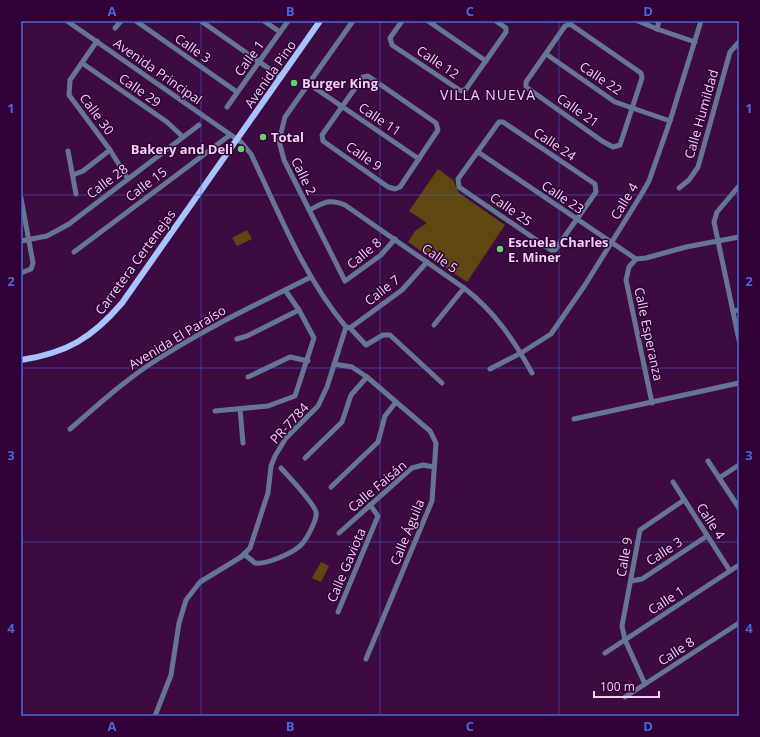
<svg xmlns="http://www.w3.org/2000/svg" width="760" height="737" font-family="'Open Sans',sans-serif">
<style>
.green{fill:#5f4711}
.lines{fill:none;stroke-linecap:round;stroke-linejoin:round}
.minor{stroke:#667591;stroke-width:5}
.major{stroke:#a7c4ff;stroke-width:6}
.grid{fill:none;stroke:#4768dd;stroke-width:1;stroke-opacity:0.55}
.poi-dot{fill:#65d467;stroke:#320137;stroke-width:1.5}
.labels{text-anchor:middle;stroke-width:3;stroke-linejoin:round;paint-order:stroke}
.street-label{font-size:13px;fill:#efd2f1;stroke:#320137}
.poi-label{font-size:13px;font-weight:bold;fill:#efd2f1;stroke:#320137;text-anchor:start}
.neighbourhood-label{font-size:14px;letter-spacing:1px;fill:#efd2f1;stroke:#320137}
.neatline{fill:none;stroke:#4768dd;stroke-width:1.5}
.grid-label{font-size:13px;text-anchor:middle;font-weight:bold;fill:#4768dd}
</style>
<rect width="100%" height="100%" fill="#3d0b42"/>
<g class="green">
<path d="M 438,169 L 453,180 L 459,193 L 505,225 L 467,282 L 408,242 L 415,231 L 427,223 L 409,211 Z"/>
<path d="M 247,230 L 252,239 L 237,246 L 232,238 Z"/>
<path d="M 321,562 L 329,566 L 321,582 L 312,578 Z"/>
</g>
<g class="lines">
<g class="minor">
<path d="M 67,21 L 241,142 L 251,154 C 279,213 304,277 346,327 L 327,387 L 318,406 L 286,438 L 275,456 L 271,466 L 268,493 L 250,548 L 241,557 L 200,582 L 186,600 L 179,623 L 171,675 L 155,716"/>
<path d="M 136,21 L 237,92"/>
<path d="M 201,21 L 281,77"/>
<path d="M 264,21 L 280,32"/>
<path d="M 353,21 L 285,117 L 279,141 L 284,160 L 345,281 L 381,255 L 395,239"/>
<path d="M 402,21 L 390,38 L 392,45 L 461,91 L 466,89 L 506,32 L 506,28 L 496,21"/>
<path d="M 428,21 L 486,61"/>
<path d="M 638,21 L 657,29 L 695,42"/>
<path d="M 570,24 L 641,73 L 642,78 L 620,145 L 613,147 L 602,141 L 526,87 L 526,82 L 565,26 Z"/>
<path d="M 115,28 L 121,21"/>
<path d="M 657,29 L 659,21"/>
<path d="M 97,41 L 70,80 L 69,95 L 110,150 L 128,179"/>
<path d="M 546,54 L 615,102 L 670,121"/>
<path d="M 82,63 L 167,122 L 183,137"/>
<path d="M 368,76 L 436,123 L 438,130 L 400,187 L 395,189 L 388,187 L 323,141 L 322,135 L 363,77 Z"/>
<path d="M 309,84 L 419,159"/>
<path d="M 227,107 L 288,21"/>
<path d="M 499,122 L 503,122 L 595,184 L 596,192 L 555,250 L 551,250 L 459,187 L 458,179 Z"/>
<path d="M 68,151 L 76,194"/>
<path d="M 478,152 L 636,259"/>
<path d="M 73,175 L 83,171 L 110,150"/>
<path d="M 739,186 L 717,212 L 714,222 L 739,340"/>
<path d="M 679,188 L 689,180 L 698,167 L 730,52 L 739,42"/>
<path d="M 21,198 L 33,263 L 31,269 L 21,273"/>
<path d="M 309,210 C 324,203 329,198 345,205 L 464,288 C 494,311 514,340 532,373"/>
<path d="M 21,241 L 47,236 L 69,224 L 199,125"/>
<path d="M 74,252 L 230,135"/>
<path d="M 733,311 L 739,310"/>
<path d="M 434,325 L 464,288"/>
<path d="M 347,327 L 350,328 L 402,290 L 427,262"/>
<path d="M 350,328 L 366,345 L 383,335 L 390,335 L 442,383"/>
<path d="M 237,339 L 247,336 L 299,310"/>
<path d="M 334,364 L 352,367 L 367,377 L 430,431 L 436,443 L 432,501 L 366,659"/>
<path d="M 490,369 L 521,353 L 551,334 L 585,285 L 641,195 L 649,181 L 670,121 L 701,21"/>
<path d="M 248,377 L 290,357 L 308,361"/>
<path d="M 652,403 L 626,280 L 629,267 L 636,259 L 646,258 L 686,247 L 739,237"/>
<path d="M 240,409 L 243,443"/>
<path d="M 215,411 L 268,406 L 295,396 L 314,338 L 299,310 L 285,290"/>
<path d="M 574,419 L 739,383"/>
<path d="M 70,429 C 98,405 126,379 158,359 C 206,328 259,303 311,277"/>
<path d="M 305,458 L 342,422 L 351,395 L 367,377"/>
<path d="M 708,461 L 739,508"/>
<path d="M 719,478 L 739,465"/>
<path d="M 673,482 L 730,571"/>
<path d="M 331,487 L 378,442 L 385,416 L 396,402"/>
<path d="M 339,533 L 412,468 L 423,465 L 434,467"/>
<path d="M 244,554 L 255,563 C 266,565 293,553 301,545 C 306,540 318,519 316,512 C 314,503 289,477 281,468"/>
<path d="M 631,581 L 642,579 L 707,536"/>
<path d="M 338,612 L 378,516 L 370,505"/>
<path d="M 605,653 L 739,565"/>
<path d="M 645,684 L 625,640 L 622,626 L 640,530 L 684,500"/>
<path d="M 625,697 L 739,623"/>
</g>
<path class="major" d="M 21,360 C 67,353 92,338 122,303 L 320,21"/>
</g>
<path class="grid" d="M 201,21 L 201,716M 380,21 L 380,716M 559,21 L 559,716M 21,195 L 739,195M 21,368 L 739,368M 21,542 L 739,542"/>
<g class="poi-dot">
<circle cx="294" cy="83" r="4"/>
<circle cx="263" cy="137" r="4"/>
<circle cx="241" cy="149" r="4"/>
<circle cx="500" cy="249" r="4"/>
</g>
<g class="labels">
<g class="street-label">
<text transform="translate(193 48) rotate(35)" y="5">Calle 3</text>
<text transform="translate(249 58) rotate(-54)" y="5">Calle 1</text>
<text transform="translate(438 62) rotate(34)" y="5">Calle 12</text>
<text transform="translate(158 71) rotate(35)" y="5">Avenida Principal</text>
<text transform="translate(270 74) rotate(-55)" y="5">Avenida Pino</text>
<text transform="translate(601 78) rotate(34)" y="5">Calle 22</text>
<text transform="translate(140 90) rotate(35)" y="5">Calle 29</text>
<text transform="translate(578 110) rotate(35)" y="5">Calle 21</text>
<text transform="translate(97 114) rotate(53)" y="5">Calle 30</text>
<text transform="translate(701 114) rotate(-74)" y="5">Calle Humildad</text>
<text transform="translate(380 119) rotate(34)" y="5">Calle 11</text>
<text transform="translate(555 144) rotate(34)" y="5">Calle 24</text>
<text transform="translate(364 156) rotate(35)" y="5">Calle 9</text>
<text transform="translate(304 176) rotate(64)" y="5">Calle 2</text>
<text transform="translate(107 181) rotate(-37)" y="5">Calle 28</text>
<text transform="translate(146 184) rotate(-37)" y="5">Calle 15</text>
<text transform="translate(563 197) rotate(34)" y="5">Calle 23</text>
<text transform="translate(624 201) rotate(-59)" y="5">Calle 4</text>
<text transform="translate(511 209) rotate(35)" y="5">Calle 25</text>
<text transform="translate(364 253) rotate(-40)" y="5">Calle 8</text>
<text transform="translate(440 258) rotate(35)" y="5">Calle 5</text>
<text transform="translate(135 262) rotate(-54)" y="5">Carretera Certenejas</text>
<text transform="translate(382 290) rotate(-38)" y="5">Calle 7</text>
<text transform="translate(649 334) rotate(78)" y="5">Calle Esperanza</text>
<text transform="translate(177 337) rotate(-31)" y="5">Avenida El Paraíso</text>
<text transform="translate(289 423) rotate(-48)" y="5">PR-7784</text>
<text transform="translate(377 486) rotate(-40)" y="5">Calle Faisán</text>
<text transform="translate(711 521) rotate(57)" y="5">Calle 4</text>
<text transform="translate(407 532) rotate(-68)" y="5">Calle Águila</text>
<text transform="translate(664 551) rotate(-33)" y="5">Calle 3</text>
<text transform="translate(624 557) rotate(-80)" y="5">Calle 9</text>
<text transform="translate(346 565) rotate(-67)" y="5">Calle Gaviota</text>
<text transform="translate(666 600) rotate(-33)" y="5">Calle 1</text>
<text transform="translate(676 651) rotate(-33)" y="5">Calle 8</text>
</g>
<g class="poi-label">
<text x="302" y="88">Burger King</text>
<text x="271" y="142">Total</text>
<text x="233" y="154" text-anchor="end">Bakery and Deli</text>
<text x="508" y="247">Escuela Charles<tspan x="508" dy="15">E. Miner</tspan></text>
</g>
<g class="neighbourhood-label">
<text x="488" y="100">VILLA NUEVA</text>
</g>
</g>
<rect width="760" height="737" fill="none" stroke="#320137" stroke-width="44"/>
<path d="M594 691v6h65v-6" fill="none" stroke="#efd2f1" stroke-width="2"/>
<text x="600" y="691" font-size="12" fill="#efd2f1" stroke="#320137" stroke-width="3" paint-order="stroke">100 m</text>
<rect x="22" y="22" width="716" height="693" class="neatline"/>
<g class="grid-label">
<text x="112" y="16">A</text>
<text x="290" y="16">B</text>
<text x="470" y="16">C</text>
<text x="648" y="16">D</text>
<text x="11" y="113">1</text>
<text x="749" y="113">1</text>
<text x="11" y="286">2</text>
<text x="749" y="286">2</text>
<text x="11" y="460">3</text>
<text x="749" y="460">3</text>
<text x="11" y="633">4</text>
<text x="749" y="633">4</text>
<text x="112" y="731">A</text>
<text x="290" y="731">B</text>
<text x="470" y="731">C</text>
<text x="648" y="731">D</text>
</g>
</svg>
